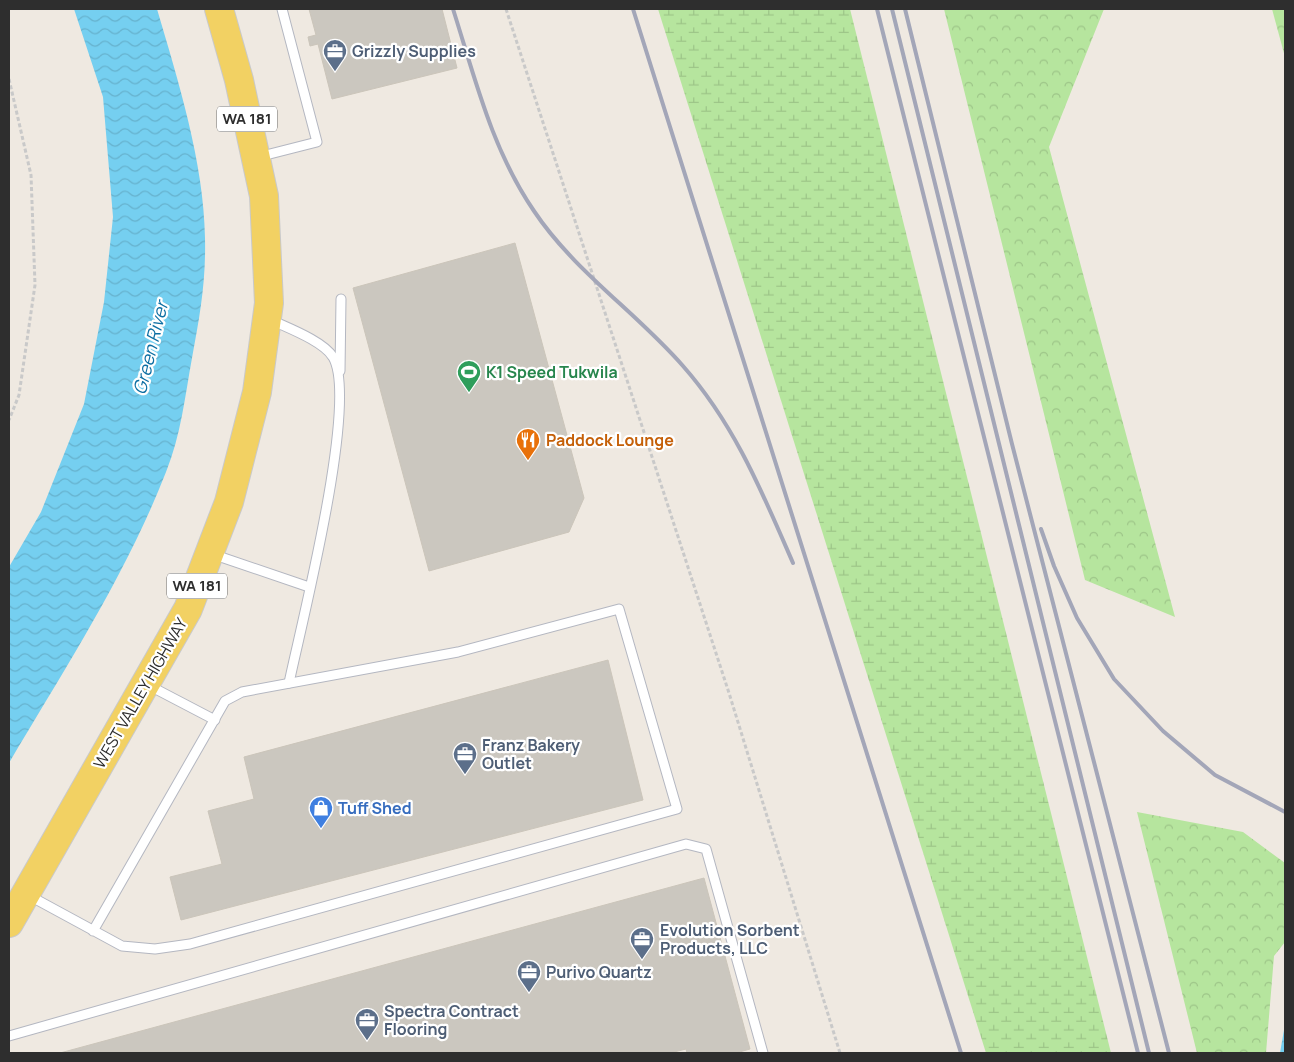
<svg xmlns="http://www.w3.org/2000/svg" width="1294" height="1062" font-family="Manrope,sans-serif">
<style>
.forest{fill:url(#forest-crowns)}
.wetland{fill:url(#wetland-marsh)}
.water{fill:url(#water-waves)}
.building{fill:#cbc7bf;stroke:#cbc5ba}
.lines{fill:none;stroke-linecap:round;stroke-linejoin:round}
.lane-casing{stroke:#b4b7c1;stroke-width:11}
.primary-casing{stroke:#c9c9c9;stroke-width:30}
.path{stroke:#c9c9c9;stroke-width:3;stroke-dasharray:4 2.5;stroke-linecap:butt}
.lane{stroke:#fff;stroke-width:9}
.primary{stroke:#f2d163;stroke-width:28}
.rail{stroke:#a3a6b8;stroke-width:4}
.labels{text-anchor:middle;stroke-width:4.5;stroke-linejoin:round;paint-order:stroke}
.shield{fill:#fff;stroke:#6d6d6d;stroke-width:1}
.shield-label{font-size:15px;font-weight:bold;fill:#2e2e2e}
.service-label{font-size:16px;font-weight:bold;fill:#4e5e75;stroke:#fff;text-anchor:start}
.leisure-label{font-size:16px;font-weight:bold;fill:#27864d;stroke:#fff;text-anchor:start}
.food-label{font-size:16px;font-weight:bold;fill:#c56008;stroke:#fff;text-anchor:start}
.street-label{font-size:16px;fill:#2e2e2e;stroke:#fff}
.shop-label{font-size:16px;font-weight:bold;fill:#366cbe;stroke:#fff;text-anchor:start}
.water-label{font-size:18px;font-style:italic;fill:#0d6fa3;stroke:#fff}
</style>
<defs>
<pattern id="forest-crowns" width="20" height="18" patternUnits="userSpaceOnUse" patternTransform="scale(1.25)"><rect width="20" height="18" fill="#b6e59e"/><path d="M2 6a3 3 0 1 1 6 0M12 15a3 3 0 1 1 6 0" fill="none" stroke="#9dc588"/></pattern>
<pattern id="wetland-marsh" width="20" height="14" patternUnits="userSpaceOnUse" patternTransform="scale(1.25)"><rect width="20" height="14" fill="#b6e59e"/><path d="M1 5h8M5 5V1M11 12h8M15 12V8" fill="none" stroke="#9dc588"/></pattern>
<pattern id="water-waves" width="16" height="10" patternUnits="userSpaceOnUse" patternTransform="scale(1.25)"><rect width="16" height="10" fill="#75cff0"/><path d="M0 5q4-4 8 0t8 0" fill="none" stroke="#66b2ce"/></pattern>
</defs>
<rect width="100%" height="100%" fill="#efe9e1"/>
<g class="forest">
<path d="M 944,9 L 1104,9 L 1049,147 L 1175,617 L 1085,580 Z"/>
<path d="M 1272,9 L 1285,9 L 1285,57 Z"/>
<path d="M 1137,812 L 1243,832 L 1285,863 L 1285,942 L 1274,956 L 1266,1053 L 1197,1053 Z"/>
</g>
<path class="wetland" d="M 658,9 L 850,9 L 1111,1053 L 986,1053 Z"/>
<g class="water">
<path d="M 74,9 L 157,9 C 178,80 204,163 205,238 C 206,282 200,315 192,358 C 185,396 181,435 166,472 C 126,575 65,668 9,763 L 9,567 L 41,512 L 84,404 L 104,302 L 113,217 L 103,97 Z"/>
<path d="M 1285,1024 L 1285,1053 L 1280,1053 Z"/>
</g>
<g class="building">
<path d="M 309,9 L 442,9 L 457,68 L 332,99 L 318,44 L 310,46 L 308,37 L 316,35 Z"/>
<path d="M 515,243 L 584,498 L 569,532 L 429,571 L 353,288 Z"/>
<path d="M 608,660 L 643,800 L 181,920 L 170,877 L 222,864 L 208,811 L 254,799 L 244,757 Z"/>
<path d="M 704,878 L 750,1049 L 736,1053 L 687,1053 L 686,1049 L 670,1053 L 60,1053 Z"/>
</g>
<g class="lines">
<g class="lane-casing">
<g id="lane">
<path d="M 258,157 L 317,142 L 282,9"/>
<path d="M 271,320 C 288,328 323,341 333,357 C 359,401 301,625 289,683"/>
<path d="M 340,371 L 341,299"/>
<path d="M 212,554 L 309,587"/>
<path d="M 148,685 L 215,720"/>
<path d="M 28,895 L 122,946 L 155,949 L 190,944 L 677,809 L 619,609 L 458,652 L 242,692 L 225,701 L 93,931"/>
<path d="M 9,1036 L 686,844 L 706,849 L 763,1053"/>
</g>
</g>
<g class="primary-casing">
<path id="primary" d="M 9,923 L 188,609 L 229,502 L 257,392 L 269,303 L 264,196 L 239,80 L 219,9"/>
</g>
<g class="path">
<path d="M 506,9 L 729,693 L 840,1053"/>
<path d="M 9,79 L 31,175 L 35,285 L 19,395 L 9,420"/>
</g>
<use href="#lane" class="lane"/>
<use href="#primary" class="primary"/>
<g class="rail">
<path d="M 453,9 C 475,78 492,150 534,211 C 574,271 636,312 683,366 C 735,425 762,492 793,563"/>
<path d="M 633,9 L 961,1053"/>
<path d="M 877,9 L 1138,1053"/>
<path d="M 892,9 L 1149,1053"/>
<path d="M 905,9 L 1012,444 L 1169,1053"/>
<path d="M 1041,529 L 1054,566 L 1077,618 L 1114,679 L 1163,731 L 1215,775 L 1285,812"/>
</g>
</g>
<defs>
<g id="office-pin" transform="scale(1.25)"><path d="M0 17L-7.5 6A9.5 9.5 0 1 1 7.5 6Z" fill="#5c6f8a" stroke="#fff"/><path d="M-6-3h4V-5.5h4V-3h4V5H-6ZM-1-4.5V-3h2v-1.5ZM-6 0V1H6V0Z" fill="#fff"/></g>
<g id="stadium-pin" transform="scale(1.25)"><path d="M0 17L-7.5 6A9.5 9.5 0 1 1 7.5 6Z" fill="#2e9e5b" stroke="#fff"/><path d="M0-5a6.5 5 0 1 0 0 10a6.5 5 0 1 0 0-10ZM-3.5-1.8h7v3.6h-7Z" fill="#fff"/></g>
<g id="restaurant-pin" transform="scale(1.25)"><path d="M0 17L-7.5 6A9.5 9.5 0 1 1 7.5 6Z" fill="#e8710a" stroke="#fff"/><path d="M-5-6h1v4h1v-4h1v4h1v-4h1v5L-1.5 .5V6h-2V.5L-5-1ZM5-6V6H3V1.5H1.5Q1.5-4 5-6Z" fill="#fff"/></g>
<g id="shop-pin" transform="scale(1.25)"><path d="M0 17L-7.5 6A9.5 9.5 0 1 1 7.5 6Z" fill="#3f7fe0" stroke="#fff"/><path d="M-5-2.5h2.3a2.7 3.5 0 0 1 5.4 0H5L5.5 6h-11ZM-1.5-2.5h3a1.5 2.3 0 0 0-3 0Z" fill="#fff"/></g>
</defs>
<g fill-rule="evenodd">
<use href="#office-pin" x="335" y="51"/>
<use href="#stadium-pin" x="469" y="372"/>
<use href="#restaurant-pin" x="528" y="440"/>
<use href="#office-pin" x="465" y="754"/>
<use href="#shop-pin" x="321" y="808"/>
<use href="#office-pin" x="642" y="939"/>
<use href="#office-pin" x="529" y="972"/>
<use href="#office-pin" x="367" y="1020"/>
</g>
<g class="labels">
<g class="shield">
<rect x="217" y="106.5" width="60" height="25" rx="4"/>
<rect x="167" y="573.5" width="60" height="25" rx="4"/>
</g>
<g class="shield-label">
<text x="247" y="124">WA 181</text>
<text x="197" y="591">WA 181</text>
</g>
<g class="service-label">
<text x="352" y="57">Grizzly Supplies</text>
<text x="482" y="751">Franz Bakery<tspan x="482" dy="18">Outlet</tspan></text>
<text x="660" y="936">Evolution Sorbent<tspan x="660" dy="18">Products, LLC</tspan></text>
<text x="546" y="978">Purivo Quartz</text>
<text x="384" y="1017">Spectra Contract<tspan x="384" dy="18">Flooring</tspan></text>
</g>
<g class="leisure-label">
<text x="486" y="378">K1 Speed Tukwila</text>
</g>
<g class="food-label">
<text x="546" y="446">Paddock Lounge</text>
</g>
<g class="street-label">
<text transform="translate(140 693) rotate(-60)" y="6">WEST VALLEY HIGHWAY</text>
</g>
<g class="shop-label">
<text x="338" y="814">Tuff Shed</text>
</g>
<g class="water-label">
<text transform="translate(151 348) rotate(-76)" y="6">Green River</text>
</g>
</g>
<rect width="1294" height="1062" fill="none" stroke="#2e2e2e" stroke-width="20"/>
</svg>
